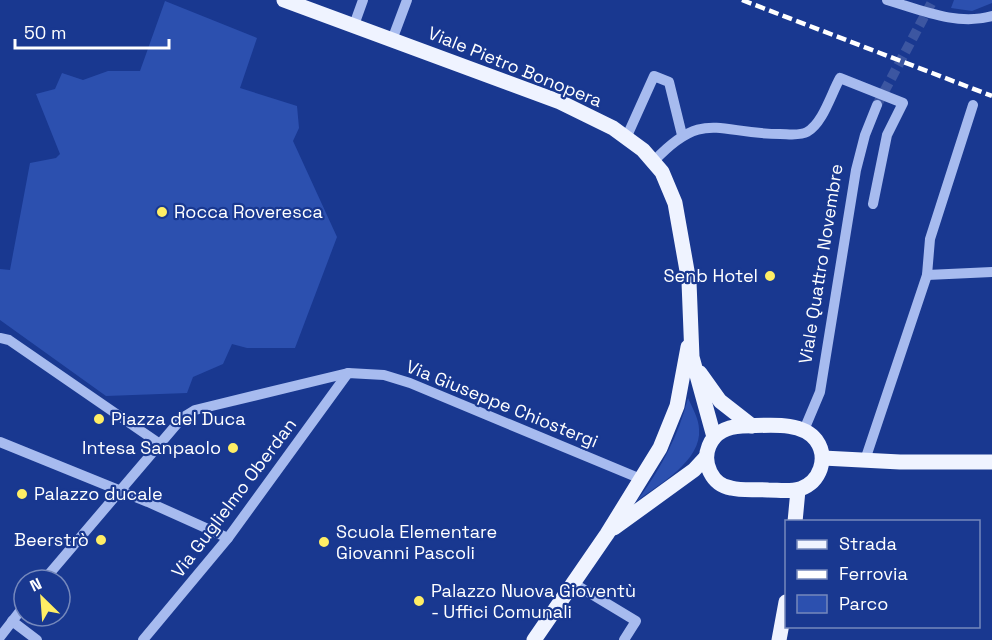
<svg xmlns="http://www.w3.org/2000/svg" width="992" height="640" font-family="'Space Grotesk',sans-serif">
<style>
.green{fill:#2c50af}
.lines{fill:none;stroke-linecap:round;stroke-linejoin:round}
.minor-tunnel{stroke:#3c56a1;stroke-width:10;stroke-dasharray:10 5;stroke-linecap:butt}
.minor{stroke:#a7bbef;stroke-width:10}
.major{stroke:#eff3ff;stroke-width:15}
.rail{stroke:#fff;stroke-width:4.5;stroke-dasharray:10 4.5;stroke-linecap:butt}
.poi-dot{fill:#ffee65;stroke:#193890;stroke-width:2}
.labels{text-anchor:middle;stroke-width:4.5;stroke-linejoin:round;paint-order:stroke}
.street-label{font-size:18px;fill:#fff;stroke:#193890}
.poi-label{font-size:18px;fill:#fff;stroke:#193890;text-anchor:start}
</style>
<rect width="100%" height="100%" fill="#193890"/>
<g class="green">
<path d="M 954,0 L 992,0 L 992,3 L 972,11 L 951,8 Z"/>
<path d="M 165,1 L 257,38 L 240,88 L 297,106 L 299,128 L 293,141 L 337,237 L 295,348 L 247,348 L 232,344 L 223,364 L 193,377 L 187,393 L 106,396 L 0,320 L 0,269 L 10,270 L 30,163 L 56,158 L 60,154 L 36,94 L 55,89 L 62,73 L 83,80 L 108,71 L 140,71 Z"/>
<path d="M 688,398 C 692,407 699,419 699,429 C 702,461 659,484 637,501 C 661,468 678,437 688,398 Z"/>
</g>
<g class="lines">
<path class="minor-tunnel" d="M 877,105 L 933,0"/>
<g class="minor">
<path d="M 887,0 C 921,10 957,26 992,16"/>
<path d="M 354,25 L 363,0"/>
<path d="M 392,40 L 407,0"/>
<path d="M 627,136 L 654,76 L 669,82 L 682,135"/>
<path d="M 654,161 C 704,108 718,134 780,134 C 788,134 800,136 807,132 C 823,123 831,94 840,78 L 903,103 L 887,135 L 873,204"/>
<path d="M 927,275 L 992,272"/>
<path d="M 0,338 L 9,340 L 160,444"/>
<path d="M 804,430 L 820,392 L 856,170 L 865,135 L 877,105"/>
<path d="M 0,442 L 148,502 L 228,538"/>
<path d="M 865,460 L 927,275 L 930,239 L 973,105"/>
<path d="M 44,580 L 182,418 L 195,410 L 348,373 L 384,375 L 410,383 L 641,479"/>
<path d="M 573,583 L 636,621 L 624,640"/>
<path d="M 12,621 L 37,640"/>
<path d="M 0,637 L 24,606"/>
<path d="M 143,640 L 228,538 L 348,373"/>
</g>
<g class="major">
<path d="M 284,0 L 560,102 L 613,128 L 643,150 L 662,172 L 675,203 L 689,282 L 692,357 L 714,437"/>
<path d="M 700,373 L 720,401 L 752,426"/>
<path d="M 742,426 C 765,426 801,420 816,440 C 829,458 820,482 800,489 C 790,492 778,490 768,490 C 756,489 743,491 731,488 C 712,485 702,463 709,446 C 715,431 728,427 742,426 Z"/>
<path d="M 823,458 L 900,462 L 992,462"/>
<path d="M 795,522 L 798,490"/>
<path d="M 614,528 L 694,470 L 706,457"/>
<path d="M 534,640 L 607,534 L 660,448 L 677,406 L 688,347"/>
<path d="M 779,640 L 786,602"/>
</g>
<path class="rail" d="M 742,0 L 992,96"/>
</g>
<g class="poi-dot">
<circle cx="162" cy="212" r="6"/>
<circle cx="770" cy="276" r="6"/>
<circle cx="99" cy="419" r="6"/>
<circle cx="233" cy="448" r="6"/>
<circle cx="22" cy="494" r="6"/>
<circle cx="101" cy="540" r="6"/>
<circle cx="324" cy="542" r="6"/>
<circle cx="419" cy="601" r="6"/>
</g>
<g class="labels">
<g class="street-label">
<text transform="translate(515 67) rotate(22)" y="6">Viale Pietro Bonopera</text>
<text transform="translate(821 264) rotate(-81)" y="6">Viale Quattro Novembre</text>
<text transform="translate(502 404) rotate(22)" y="6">Via Giuseppe Chiostergi</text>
<text transform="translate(234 498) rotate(-53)" y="6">Via Guglielmo Oberdan</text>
</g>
<g class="poi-label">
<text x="174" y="218">Rocca Roveresca</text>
<text x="758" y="282" text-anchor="end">Senb Hotel</text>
<text x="111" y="425">Piazza del Duca</text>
<text x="221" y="454" text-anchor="end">Intesa Sanpaolo</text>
<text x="34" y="500">Palazzo ducale</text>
<text x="336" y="538">Scuola Elementare<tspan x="336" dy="21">Giovanni Pascoli</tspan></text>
<text x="89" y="546" text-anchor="end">Beerstrò</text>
<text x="431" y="597">Palazzo Nuova Gioventù<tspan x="431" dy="21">- Uffici Comunali</tspan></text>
</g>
</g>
<rect x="785" y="520" width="195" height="108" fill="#193890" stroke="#7588bc" stroke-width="1.5"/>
<rect x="797" y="540" width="30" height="9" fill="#eff3ff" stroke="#7588bc" stroke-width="1.5"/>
<text x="839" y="550" font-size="18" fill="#ffffff">Strada</text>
<rect x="797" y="570" width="30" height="9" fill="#ffffff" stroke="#7588bc" stroke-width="1.5"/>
<text x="839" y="580" font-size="18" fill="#ffffff">Ferrovia</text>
<rect x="797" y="595" width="30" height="18" fill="#2c50af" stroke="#7588bc" stroke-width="1.5"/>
<text x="839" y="610" font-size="18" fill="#ffffff">Parco</text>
<g transform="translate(42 598) rotate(335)"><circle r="28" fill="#193890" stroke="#7588bc" stroke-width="1.5"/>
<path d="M0-4.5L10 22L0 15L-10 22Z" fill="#ffee65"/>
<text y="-9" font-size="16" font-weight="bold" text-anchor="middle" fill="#ffffff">N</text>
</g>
<path d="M15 39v9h154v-9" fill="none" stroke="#ffffff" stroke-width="3"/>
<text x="24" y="39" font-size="18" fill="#ffffff" stroke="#193890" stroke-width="4.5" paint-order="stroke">50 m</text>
</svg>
